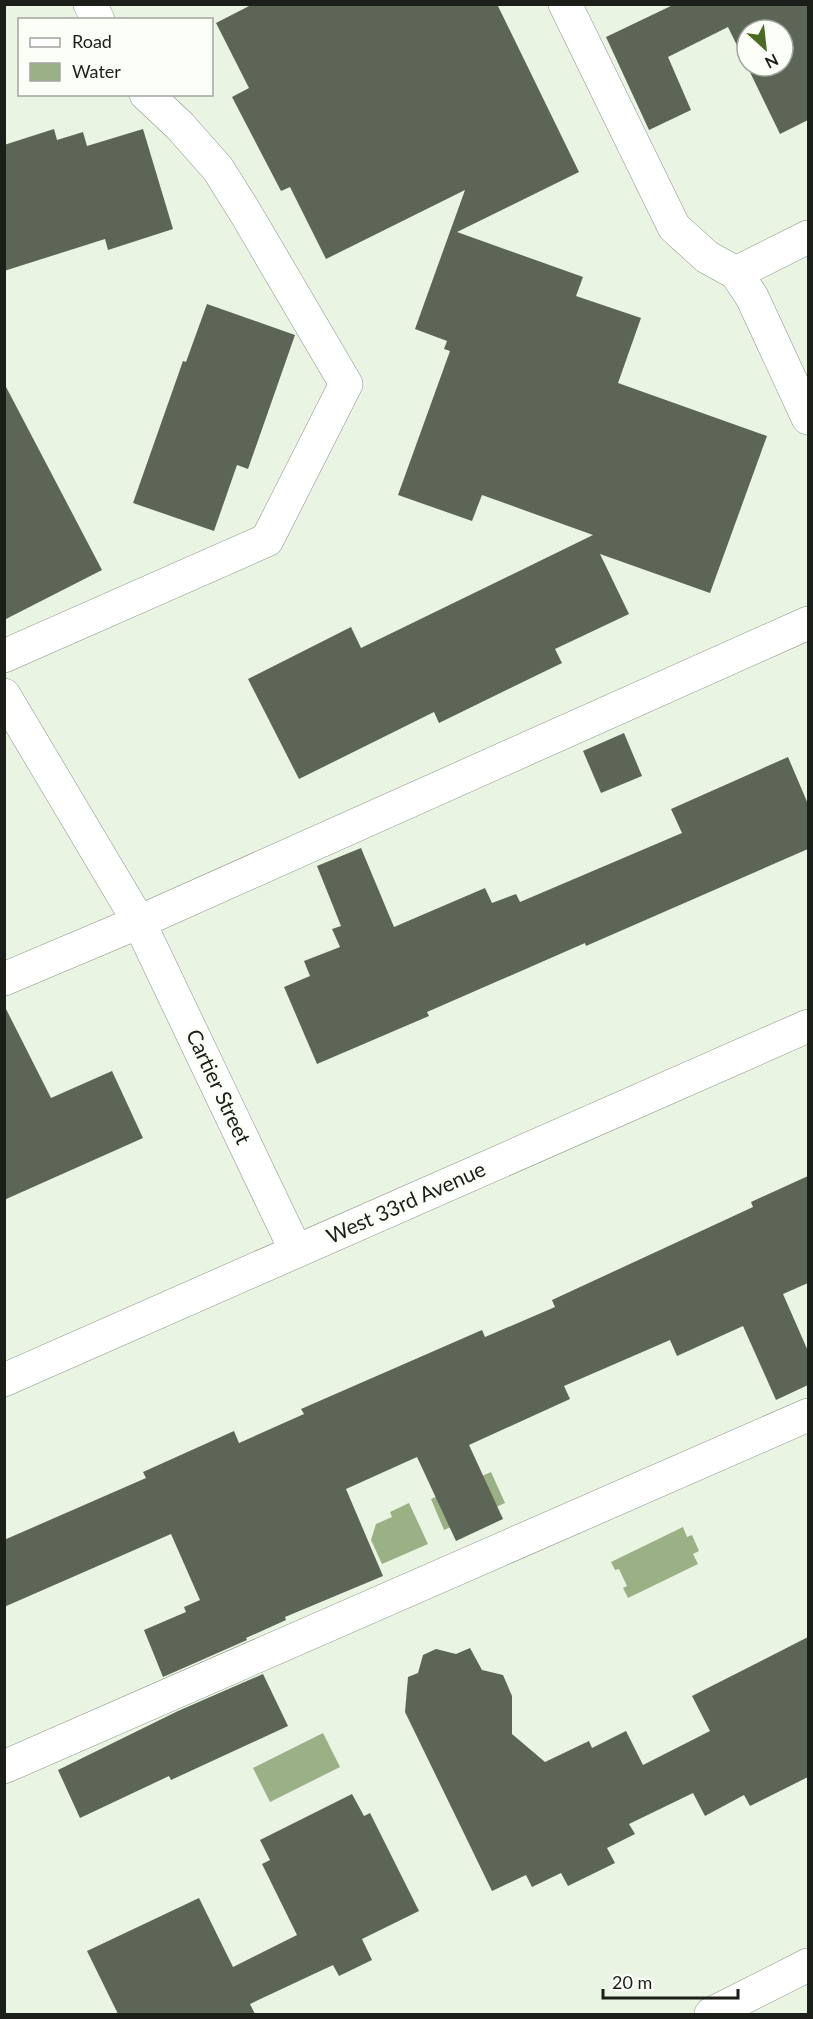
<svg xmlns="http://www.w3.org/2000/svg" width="813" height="2019" font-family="Lato,sans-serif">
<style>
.water{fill:#9ab085}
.building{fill:#5d6556;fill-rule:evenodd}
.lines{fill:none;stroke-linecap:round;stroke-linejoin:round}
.minor-casing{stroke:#8a9383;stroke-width:34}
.minor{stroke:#fff;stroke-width:33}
.labels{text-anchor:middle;stroke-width:6;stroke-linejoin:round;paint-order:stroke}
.street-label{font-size:21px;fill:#1c1f19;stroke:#fbfff8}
</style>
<rect width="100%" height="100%" fill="#eaf4e2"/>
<g class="water">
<path d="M 491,1472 L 505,1503 L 444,1530 L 431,1499 Z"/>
<path d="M 409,1503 L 428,1544 L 382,1564 L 371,1540 L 376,1524 L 392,1517 L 390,1512 Z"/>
<path d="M 683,1527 L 687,1537 L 692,1535 L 699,1551 L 693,1554 L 698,1564 L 628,1598 L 623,1588 L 627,1586 L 619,1569 L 615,1570 L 611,1562 Z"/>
<path d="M 323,1733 L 340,1767 L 270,1802 L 253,1768 Z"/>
</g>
<g class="building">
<path d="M 253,4 L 497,4 L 579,172 L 457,232 L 583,277 L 576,296 L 641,318 L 618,383 L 767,436 L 710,593 L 600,554 L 629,614 L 555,649 L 562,663 L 439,723 L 434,712 L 299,779 L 248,679 L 351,627 L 361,648 L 593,535 L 482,495 L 472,521 L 398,495 L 450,351 L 444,349 L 447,341 L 415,329 L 465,190 L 326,259 L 290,187 L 281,191 L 232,97 L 249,88 L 216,23 Z"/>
<path d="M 675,4 L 808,4 L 808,120 L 780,134 L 728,27 L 668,57 L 691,110 L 649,130 L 606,37 ZM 747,30 L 783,30 L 783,66 L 747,66 Z"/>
<path d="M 54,129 L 57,140 L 83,132 L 87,146 L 143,129 L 173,229 L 108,250 L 105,239 L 4,271 L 4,145 Z"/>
<path d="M 207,304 L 295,335 L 248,469 L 237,465 L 214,531 L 133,503 L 183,361 L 186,362 Z"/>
<path d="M 4,383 L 102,570 L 4,620 Z"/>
<path d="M 624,733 L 642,776 L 601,793 L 583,751 Z"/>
<path d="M 788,757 L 808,804 L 808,849 L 586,946 L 585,943 L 427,1012 L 429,1016 L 317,1064 L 284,987 L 310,976 L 304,961 L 340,947 L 332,929 L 341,926 L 317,866 L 361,848 L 394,927 L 485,888 L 492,903 L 516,894 L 520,902 L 682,833 L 671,809 Z"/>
<path d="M 4,1005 L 51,1098 L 112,1071 L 143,1138 L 4,1200 Z"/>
<path d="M 808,1176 L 808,1283 L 783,1294 L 808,1351 L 808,1385 L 776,1400 L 743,1326 L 677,1356 L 670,1340 L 564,1386 L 570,1399 L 469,1445 L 503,1519 L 456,1541 L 417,1457 L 346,1489 L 383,1576 L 285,1617 L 286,1620 L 246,1638 L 247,1640 L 163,1677 L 144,1630 L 186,1612 L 184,1607 L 200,1600 L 171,1534 L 4,1607 L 4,1540 L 146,1478 L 143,1472 L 234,1431 L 239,1443 L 304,1414 L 301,1409 L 482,1330 L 485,1337 L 555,1307 L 552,1300 L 753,1207 L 751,1202 Z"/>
<path d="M 808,1637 L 808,1777 L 750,1806 L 744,1795 L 705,1816 L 693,1793 L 629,1824 L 635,1834 L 607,1848 L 615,1863 L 568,1886 L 561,1873 L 532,1887 L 526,1875 L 492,1891 L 405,1712 L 408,1677 L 418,1673 L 423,1655 L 436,1649 L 456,1654 L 470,1648 L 482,1670 L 503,1675 L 512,1696 L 512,1734 L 545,1762 L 589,1741 L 592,1748 L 626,1731 L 643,1765 L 710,1731 L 692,1696 Z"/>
<path d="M 263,1674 L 288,1726 L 171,1780 L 169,1776 L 80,1818 L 58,1770 L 178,1711 Z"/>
<path d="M 352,1794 L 364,1816 L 370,1813 L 419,1911 L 362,1939 L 372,1960 L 339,1976 L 333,1965 L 250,2004 L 255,2014 L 118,2014 L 87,1951 L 199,1898 L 233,1967 L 297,1935 L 262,1864 L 270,1860 L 260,1840 Z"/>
</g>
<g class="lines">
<g class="minor-casing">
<g id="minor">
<path d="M 90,4 L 98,20"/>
<path d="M 565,4 L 674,227 L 707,257 L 736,273 L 752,297 L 808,418"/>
<path d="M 736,273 L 808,237"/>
<path d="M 4,656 L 267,540 L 346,384 L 245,212 L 218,169 L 180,126 L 146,94"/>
<path d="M 4,695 L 139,922 L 296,1251"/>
<path d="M 4,979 L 139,922 L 808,623"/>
<path d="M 4,1380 L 808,1026"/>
<path d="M 4,1767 L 808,1415"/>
<path d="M 711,2014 L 808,1965"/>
</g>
</g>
<use href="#minor" class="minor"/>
</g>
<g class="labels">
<g class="street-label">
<text transform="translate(218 1087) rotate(65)" y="7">Cartier Street</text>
<text transform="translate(406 1203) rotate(-24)" y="7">West 33rd Avenue</text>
</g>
</g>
<rect width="813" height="2019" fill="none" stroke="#1c1f19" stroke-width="12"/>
<rect x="18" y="18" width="195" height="78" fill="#fbfff8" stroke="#a2a59f" stroke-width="1.5"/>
<rect x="30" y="38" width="30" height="9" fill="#ffffff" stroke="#a2a59f" stroke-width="1.5"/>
<text x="72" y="48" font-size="18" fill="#1c1f19">Road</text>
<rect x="30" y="63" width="30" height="18" fill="#9ab085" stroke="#a2a59f" stroke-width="1.5"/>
<text x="72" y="78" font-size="18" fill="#1c1f19">Water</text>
<g transform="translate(765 48) rotate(153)"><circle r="28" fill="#fbfff8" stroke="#a2a59f" stroke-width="1.5"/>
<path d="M0-4.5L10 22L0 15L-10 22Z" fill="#4a6b21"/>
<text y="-9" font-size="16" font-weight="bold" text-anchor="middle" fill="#1c1f19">N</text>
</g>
<path d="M603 1989v9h135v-9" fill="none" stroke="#1c1f19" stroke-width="3"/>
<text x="612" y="1989" font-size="18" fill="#1c1f19" stroke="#fbfff8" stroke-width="4.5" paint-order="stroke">20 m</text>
</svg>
